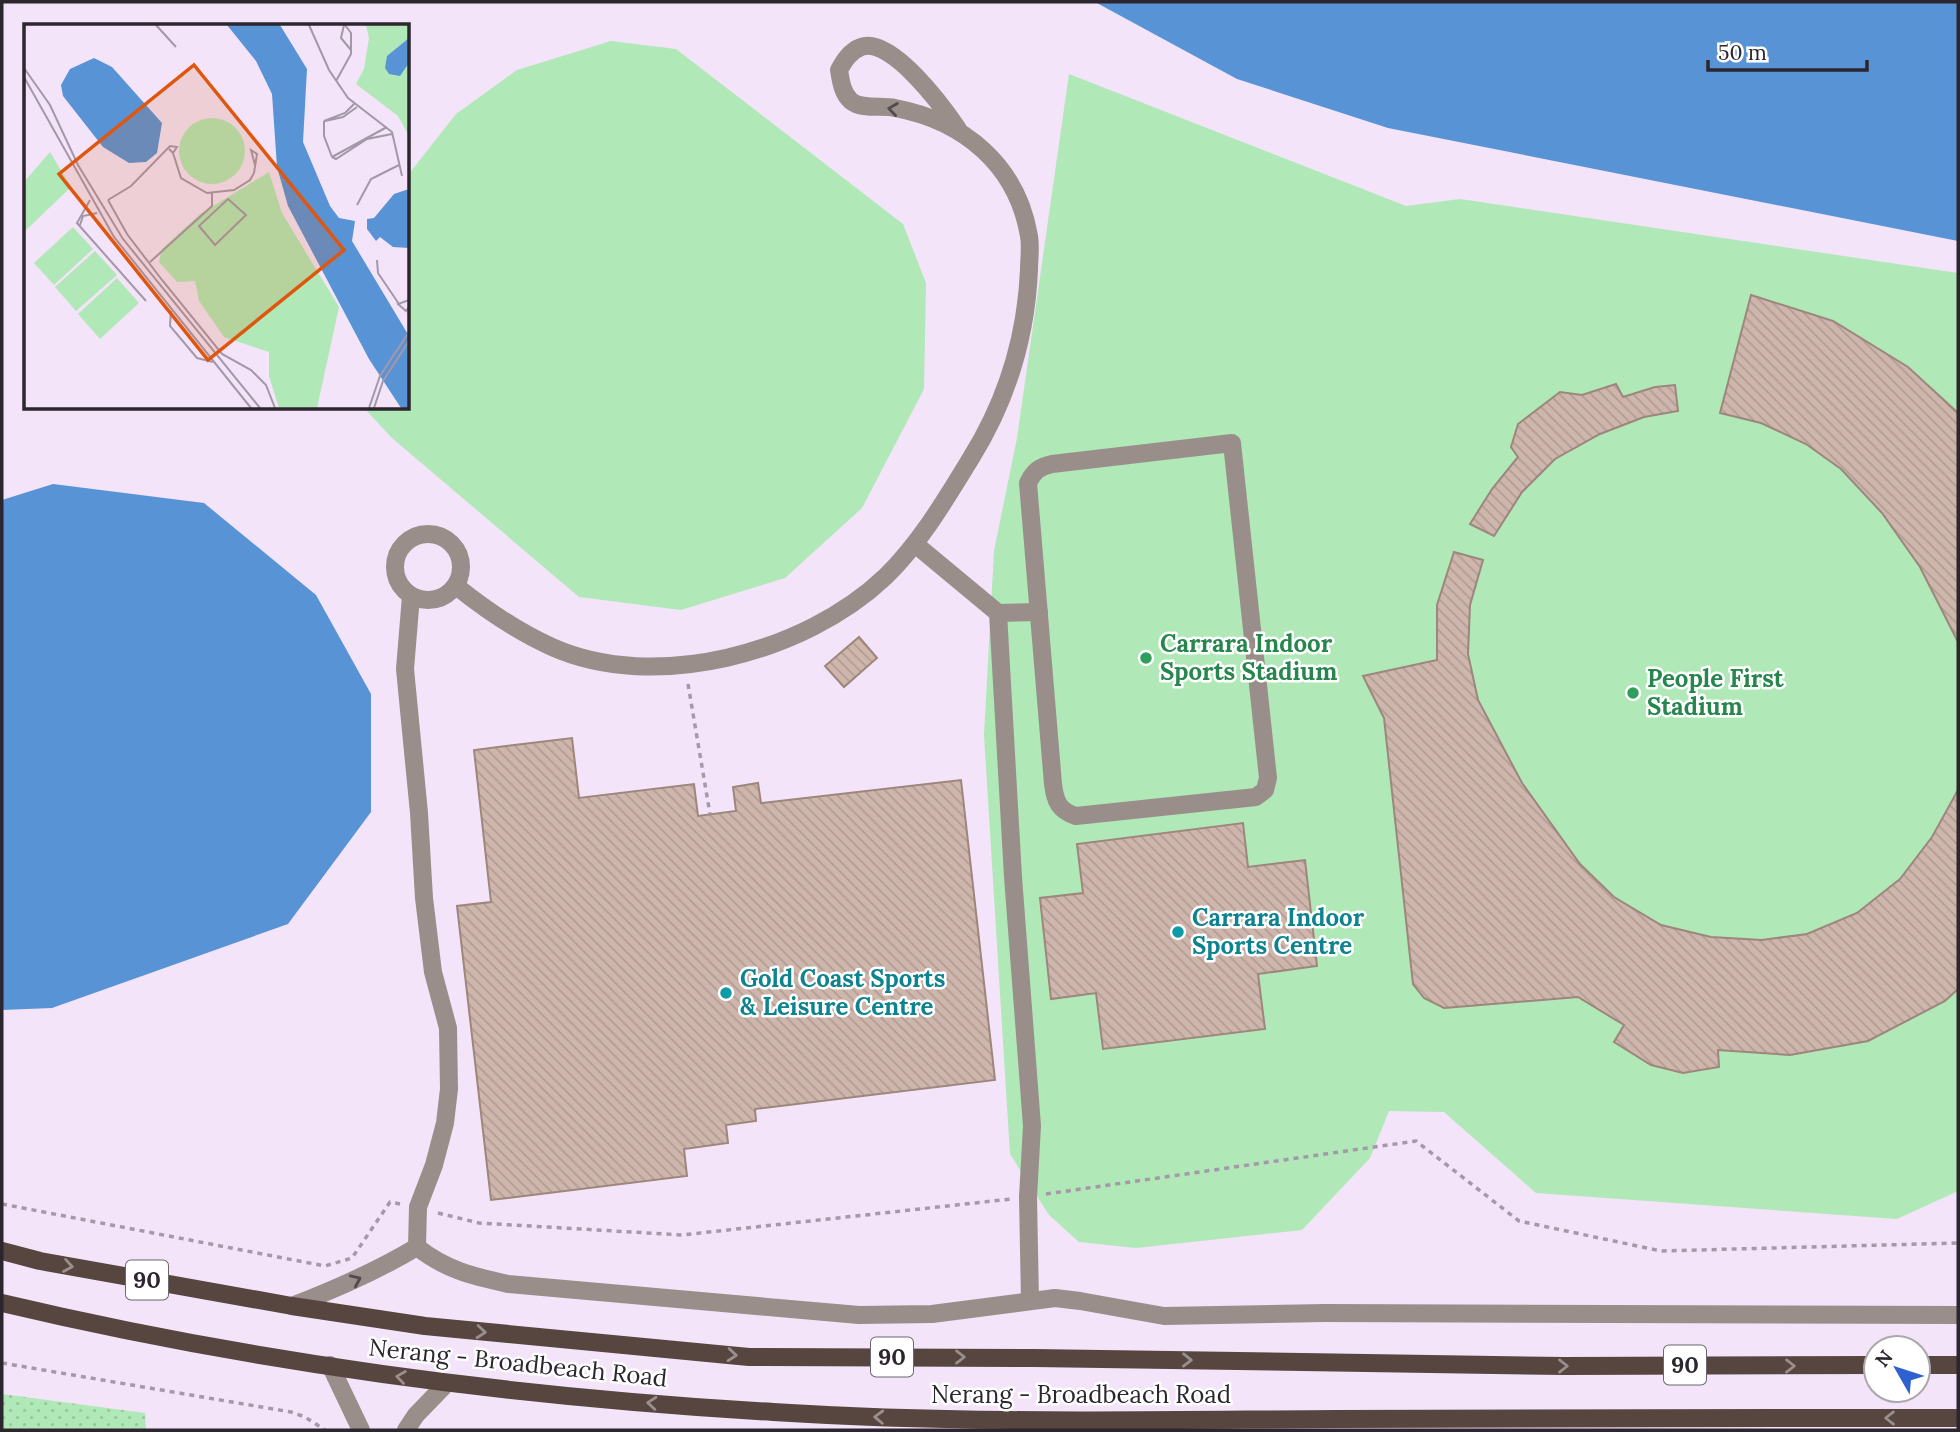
<svg xmlns="http://www.w3.org/2000/svg" width="1960" height="1432" font-family="Lora,serif">
<style>
.grass{fill:url(#grass-dots)}
.garden{fill:#b0e8b7}
.water{fill:#5793d5}
.building{fill:url(#building-back-hatch);stroke:#9d867c;stroke-width:2}
.lines{fill:none;stroke-linecap:round;stroke-linejoin:round}
.path{stroke:#a599a9;stroke-width:3.5;stroke-dasharray:5 5;stroke-linecap:butt}
.minor{stroke:#9a8e8b;stroke-width:18}
.major{stroke:#574540;stroke-width:18}
.oneway{stroke:#524a4f}
.oneway2{stroke:#9a8f8c}
.leisure-dot{fill:#2e9e5b;stroke:#fff;stroke-width:2.5}
.culture-dot{fill:#0f9aa8;stroke:#fff;stroke-width:2.5}
.labels{text-anchor:middle;stroke-width:5;stroke-linejoin:round;paint-order:stroke}
.shield{fill:#fff;stroke:#6b676d;stroke-width:2}
.shield-label{font-size:23px;font-weight:bold;fill:#2c262e}
.leisure-label{font-size:24px;font-weight:bold;fill:#27864d;stroke:#fff;text-anchor:start}
.culture-label{font-size:24px;font-weight:bold;fill:#0d838f;stroke:#fff;text-anchor:start}
.street-label{font-size:24px;fill:#2c262e;stroke:#fff}
.inset-road{fill:none;stroke:#a398a8;stroke-width:2}
.view{fill:#df560e;fill-opacity:0.15;stroke:#df560e;stroke-width:3.5}
.inset-edge{fill:none;stroke:#2c262e;stroke-width:3.5}
</style>
<defs>
<pattern id="grass-dots" width="8" height="8" patternUnits="userSpaceOnUse" patternTransform="scale(1.75)"><rect width="8" height="8" fill="#b0e8b7"/><path d="M2 2h.1M6 6h.1" fill="none" stroke="#98c79e" stroke-width="1.8" stroke-linecap="round"/></pattern>
<pattern id="building-back-hatch" width="6" height="6" patternUnits="userSpaceOnUse" patternTransform="scale(1.75)"><rect width="6" height="6" fill="#ceb6ac"/><path d="M-1 5l2 2M0 0l6 6M5-1l2 2" fill="none" stroke="#b19c94"/></pattern>
</defs>
<rect width="100%" height="100%" fill="#f3e4f9"/>
<path class="grass" d="M 2,1394 L 145,1413 L 146,1430 L 2,1430 Z"/>
<g class="garden">
<path d="M 611,41 L 676,49 L 903,224 L 926,283 L 924,389 L 862,508 L 785,578 L 681,610 L 579,597 L 392,438 L 364,408 L 408,408 L 408,175 L 456,114 L 517,70 Z"/>
<path d="M 1069,74 L 1406,206 L 1460,199 L 1958,273 L 1958,1191 L 1897,1219 L 1536,1193 L 1444,1112 L 1389,1111 L 1370,1158 L 1302,1230 L 1136,1248 L 1079,1242 L 1049,1215 L 1010,1154 L 984,735 L 994,551 L 1017,438 Z"/>
</g>
<g class="water">
<path d="M 1095,2 L 1958,2 L 1958,241 L 1388,128 L 1237,79 Z"/>
<path d="M 53,484 L 204,503 L 316,595 L 371,694 L 371,812 L 288,924 L 52,1008 L 2,1010 L 2,500 Z"/>
</g>
<g class="building">
<path d="M 1751,295 L 1833,321 L 1908,367 L 1958,413 L 1958,642 L 1920,567 L 1882,513 L 1841,469 L 1806,444 L 1761,423 L 1720,413 Z"/>
<path d="M 1616,384 L 1623,397 L 1655,387 L 1675,385 L 1678,411 L 1644,417 L 1600,434 L 1555,459 L 1522,492 L 1494,536 L 1470,524 L 1492,489 L 1518,457 L 1511,447 L 1518,424 L 1560,392 L 1582,395 Z"/>
<path d="M 1454,552 L 1483,560 L 1470,605 L 1468,654 L 1478,700 L 1522,783 L 1580,864 L 1614,897 L 1661,925 L 1711,937 L 1762,940 L 1807,934 L 1857,913 L 1900,879 L 1932,837 L 1958,790 L 1958,989 L 1945,1001 L 1868,1041 L 1790,1055 L 1718,1050 L 1719,1067 L 1683,1073 L 1651,1065 L 1614,1042 L 1624,1025 L 1578,997 L 1444,1008 L 1424,998 L 1413,984 L 1384,718 L 1363,676 L 1437,660 L 1437,605 Z"/>
<path d="M 859,637 L 877,658 L 844,687 L 825,666 Z"/>
<path d="M 572,738 L 579,798 L 694,784 L 698,816 L 736,811 L 733,787 L 758,783 L 761,803 L 961,780 L 995,1080 L 755,1109 L 756,1121 L 726,1125 L 728,1143 L 684,1149 L 687,1176 L 491,1200 L 457,906 L 491,902 L 474,750 Z"/>
<path d="M 1243,823 L 1248,867 L 1305,860 L 1317,966 L 1258,974 L 1265,1029 L 1103,1049 L 1096,993 L 1051,999 L 1040,898 L 1083,893 L 1077,844 Z"/>
</g>
<g class="lines">
<g class="path">
<path d="M 688,684 L 710,814"/>
<path d="M 1046,1194 L 1416,1141 L 1519,1221 L 1661,1251 L 1958,1243"/>
<path d="M 2,1204 L 325,1266 L 352,1258 L 390,1202 L 400,1204"/>
<path d="M 438,1213 L 479,1223 L 682,1235 L 1011,1199"/>
<path d="M 2,1363 L 291,1412 L 305,1417 L 325,1430"/>
</g>
<g class="minor">
<path d="M 1232,443 L 1268,778 L 1265,790 L 1256,797 L 1076,816 C 1059,811 1055,801 1053,784 L 1028,483 C 1034,471 1039,467 1052,464 Z"/>
<circle cx="428" cy="567" r="33"/>
<path d="M 915,544 L 998,613 L 1013,877 L 1032,1126 L 1028,1197 L 1030,1301"/>
<path d="M 456,586 C 486,610 516,631 552,647 C 655,693 805,653 885,577 C 920,543 946,499 971,458 C 1007,400 1026,338 1029,270 C 1029,259 1031,247 1029,236 C 1017,165 964,121 895,108 C 882,105 862,110 851,101 C 842,93 841,81 839,70 C 844,61 850,51 861,47 C 891,36 943,107 958,129"/>
<path d="M 411,596 L 405,669 L 419,813 L 424,898 L 433,972 L 448,1028 L 449,1089 L 445,1123 L 434,1165 L 418,1207 L 417,1247"/>
<path d="M 998,613 L 1039,612"/>
<path d="M 417,1247 C 446,1270 472,1276 508,1284 L 859,1315 L 932,1314 L 1055,1298 L 1080,1301 L 1164,1316 L 1325,1313 L 1958,1315"/>
<path d="M 292,1306 C 336,1289 377,1271 417,1247"/>
<path d="M 330,1365 L 361,1430"/>
<path d="M 406,1430 L 416,1415 L 447,1383"/>
</g>
<g class="major">
<path d="M 2,1251 L 40,1261 L 292,1306 L 425,1326 L 749,1357 L 1034,1358 L 1564,1366 L 1876,1365"/>
<path d="M 2,1303 C 255,1363 514,1397 773,1412 C 961,1424 1149,1420 1336,1419 C 1543,1418 1751,1418 1958,1418"/>
<path d="M 1918,1365 L 1958,1365"/>
</g>
</g>
<defs><path id="oneway-chevron" d="M-2-3.5L2.5 0L-2 3.5" fill="none" stroke-width="1.6" stroke-linecap="round" stroke-linejoin="round" transform="scale(1.75)"/></defs>
<g class="oneway">
<use href="#oneway-chevron" transform="translate(893 109) rotate(-172)"/>
<use href="#oneway-chevron" transform="translate(356 1280) rotate(-24)"/>
</g>
<g class="oneway2">
<use href="#oneway-chevron" transform="translate(68 1266) rotate(10)"/>
<use href="#oneway-chevron" transform="translate(481 1332) rotate(5)"/>
<use href="#oneway-chevron" transform="translate(732 1355) rotate(5)"/>
<use href="#oneway-chevron" transform="translate(960 1357)"/>
<use href="#oneway-chevron" transform="translate(1187 1360) rotate(1)"/>
<use href="#oneway-chevron" transform="translate(1563 1366)"/>
<use href="#oneway-chevron" transform="translate(1790 1366)"/>
<use href="#oneway-chevron" transform="translate(401 1377) rotate(-172)"/>
<use href="#oneway-chevron" transform="translate(652 1403) rotate(-175)"/>
<use href="#oneway-chevron" transform="translate(879 1417) rotate(-178)"/>
<use href="#oneway-chevron" transform="translate(1890 1418) rotate(180)"/>
</g>
<g class="leisure-dot">
<circle cx="1146" cy="658" r="7"/>
<circle cx="1633" cy="693" r="7"/>
</g>
<g class="culture-dot">
<circle cx="1178" cy="932" r="7"/>
<circle cx="726" cy="993" r="7"/>
</g>
<g class="labels">
<g class="shield">
<rect x="126" y="1260.5" width="42" height="39" rx="5"/>
<rect x="871" y="1337.5" width="42" height="39" rx="5"/>
<rect x="1664" y="1345.5" width="42" height="39" rx="5"/>
</g>
<g class="shield-label">
<text x="147" y="1288">90</text>
<text x="892" y="1365">90</text>
<text x="1685" y="1373">90</text>
</g>
<g class="leisure-label">
<text x="1160" y="652">Carrara Indoor<tspan x="1160" dy="28">Sports Stadium</tspan></text>
<text x="1647" y="687">People First<tspan x="1647" dy="28">Stadium</tspan></text>
</g>
<g class="culture-label">
<text x="1192" y="926">Carrara Indoor<tspan x="1192" dy="28">Sports Centre</tspan></text>
<text x="740" y="987">Gold Coast Sports<tspan x="740" dy="28">&amp; Leisure Centre</tspan></text>
</g>
<g class="street-label">
<text transform="translate(518 1363) rotate(6)" y="8">Nerang - Broadbeach Road</text>
<text x="1081" y="1403">Nerang - Broadbeach Road</text>
</g>
</g>
<g transform="translate(24 24)">
<rect width="385" height="385" fill="#f3e4f9"/>
<path d="M 342,1 L 385,1 L 385,112 L 374,92 L 332,60 L 340,45 L 345,14 ZM 26,128 L 47,163 L 0,208 L 0,158 Z" fill="#b0e8b7"/>
<path d="M155 127a33 33 0 1 1 66 0a33 33 0 1 1-66 0ZM 245,148 L 258,189 L 315,283 L 293,384 L 255,384 L 245,352 L 245,328 L 200,313 L 175,277 L 171,257 L 153,258 L 135,238 L 138,225 L 176,190 ZM 49,203 L 69,225 L 30,261 L 10,239 ZM 71,227 L 93,251 L 52,287 L 31,263 ZM 93,254 L 115,279 L 76,315 L 54,290 Z" fill="#b0e8b7"/>
<path d="M 203,1 L 256,1 L 283,45 L 279,118 L 306,182 L 315,194 L 331,197 L 328,217 L 385,312 L 385,384 L 377,384 L 345,335 L 264,182 L 253,143 L 248,70 L 232,37 ZM 385,14 L 385,39 L 376,52 L 365,50 L 361,44 L 363,32 ZM 70,34 L 88,43 L 138,99 L 133,129 L 122,138 L 105,139 L 79,123 L 39,72 L 37,61 L 46,45 ZM 385,165 L 385,224 L 369,223 L 356,213 L 352,217 L 343,205 L 343,195 L 350,194 L 370,170 Z" fill="#5793d5"/>
<path class="inset-road" d="M 132,1 L 152,23M 285,1 L 305,46 L 324,74 L 368,108 L 378,152M 320,1 L 317,14 L 327,26M 0,44 L 26,81 L 54,141 L 99,215 L 236,384M 0,53 L 90,213 L 227,384M 312,57 L 327,30 L 327,9 L 321,1M 300,97 L 300,112 L 308,133M 300,97 L 321,89 L 330,80M 301,97 L 319,93 L 333,83M 149,129 L 157,154 L 183,169 L 210,166 L 226,156 L 230,149 L 233,130 L 227,126 L 231,141M 308,133 L 312,135 L 343,115 L 368,110M 308,133 L 363,103M 204,175 L 222,191 L 191,221 L 175,202 ZM 66,176 L 53,199 L 122,277M 84,176 L 103,210 L 138,256 L 198,330 L 227,346 L 242,361 L 251,384M 84,176 L 107,162 L 146,122 L 153,123 L 149,129 L 145,125M 333,181 L 347,155 L 375,141M 56,201 L 59,192 L 73,189M 353,236 L 354,249 L 375,280M 126,238 L 188,182 L 188,169M 385,276 L 374,280 L 382,287 L 385,283M 147,287 L 146,302 L 173,334 L 189,338M 345,384 L 356,352 L 385,308M 350,384 L 359,357 L 385,317"/>
<path class="view" d="M 170,41 L 320,226 L 184,336 L 35,150 Z"/>
<rect width="385" height="385" class="inset-edge"/>
</g>
<rect width="1960" height="1432" fill="none" stroke="#2c262e" stroke-width="7"/>
<g transform="translate(1897 1369) rotate(309)"><circle r="33" fill="#ffffff" stroke="#aba8ab" stroke-width="2"/>
<path d="M0-5L12 26L0 18L-12 26Z" fill="#2e60cf"/>
<text y="-10" font-size="19" font-weight="bold" text-anchor="middle" fill="#2c262e">N</text>
</g>
<path d="M1708 60v10h159v-10" fill="none" stroke="#2c262e" stroke-width="3.5"/>
<text x="1718" y="60" font-size="21" fill="#2c262e" stroke="#ffffff" stroke-width="5" paint-order="stroke">50 m</text>
</svg>
